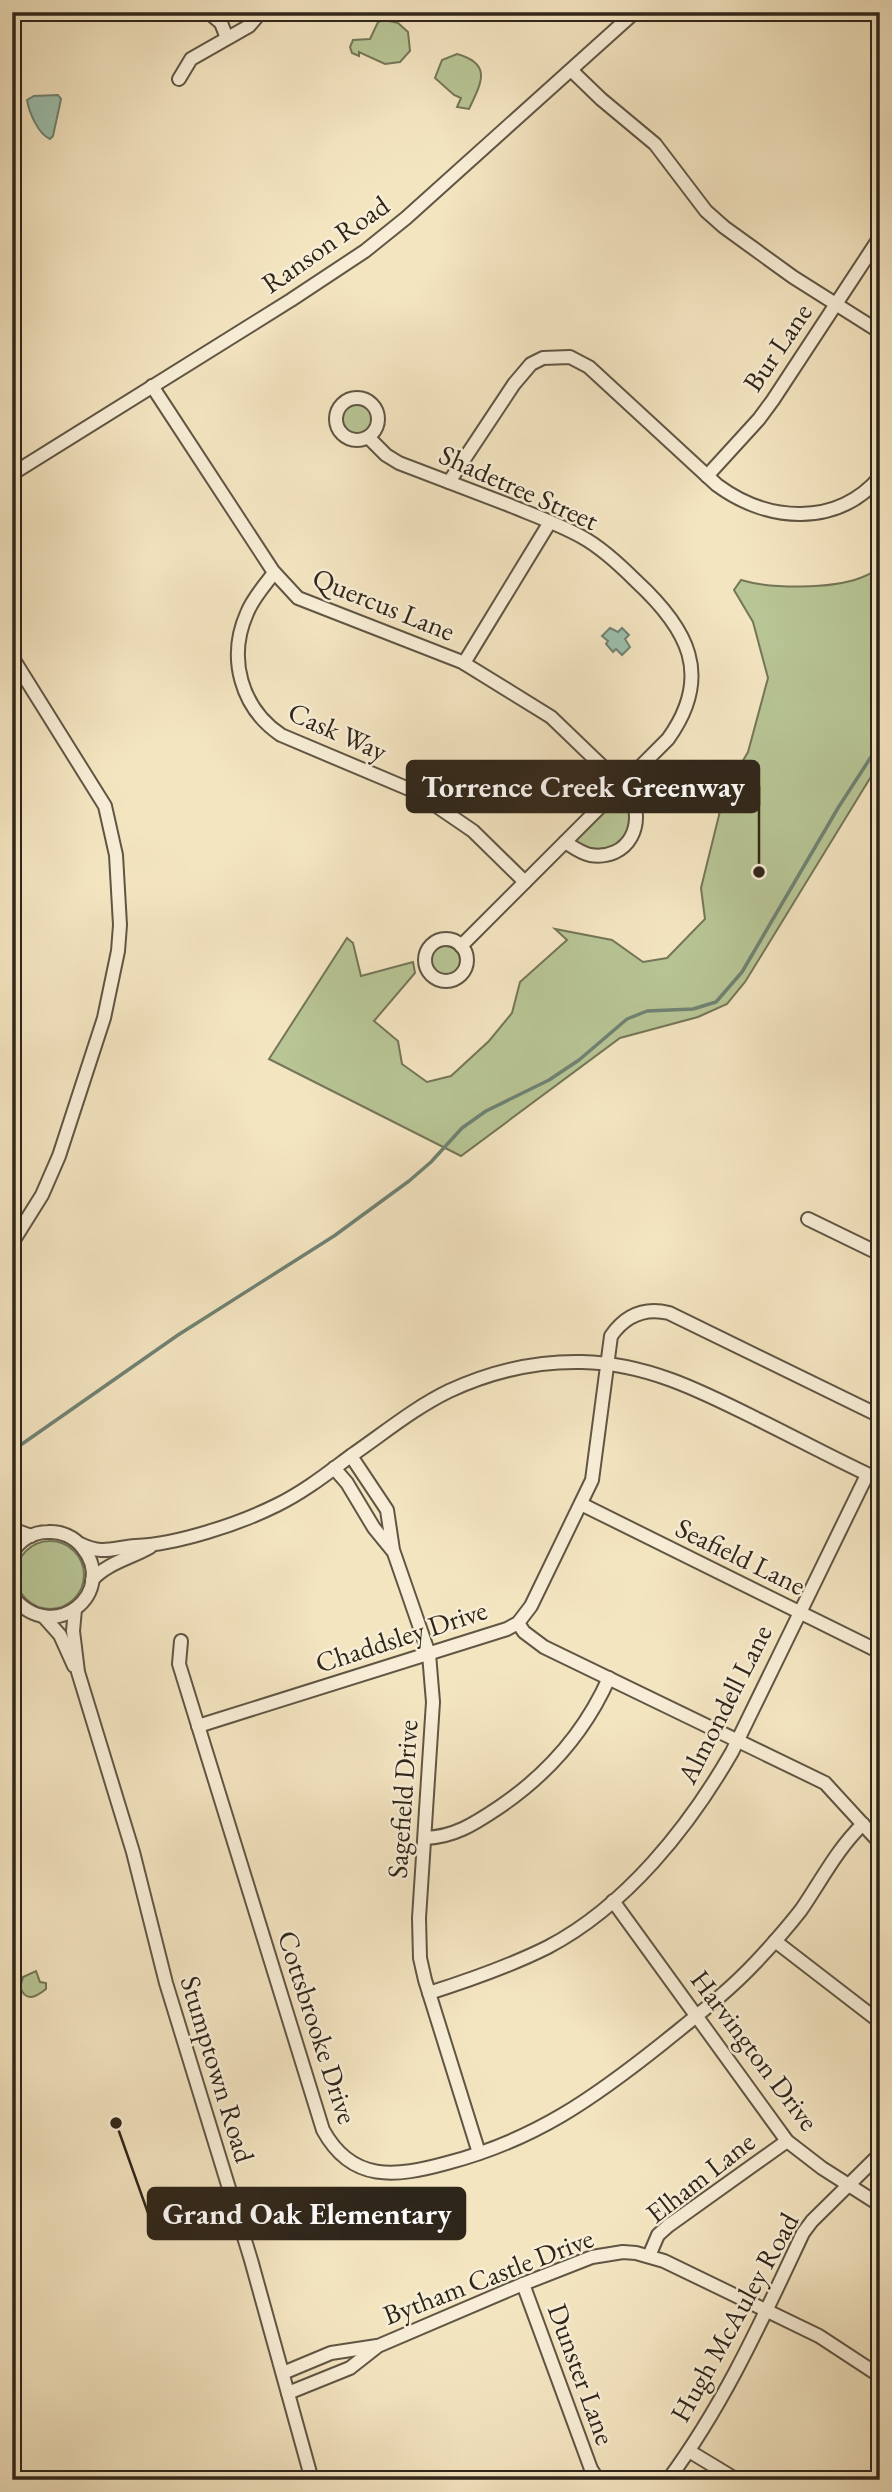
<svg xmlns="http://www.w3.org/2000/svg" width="892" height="2492" font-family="'EB Garamond',serif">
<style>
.green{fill:#b8c595;stroke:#747658;stroke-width:2}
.water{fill:#9cc0ae;stroke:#708273;stroke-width:2}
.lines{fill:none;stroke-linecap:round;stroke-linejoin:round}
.stream{stroke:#708273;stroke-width:3.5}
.minor-casing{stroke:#605644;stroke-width:16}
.minor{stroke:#f8eed7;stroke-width:12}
.labels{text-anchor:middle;stroke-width:5;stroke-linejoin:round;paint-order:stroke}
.street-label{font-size:28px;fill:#2f261a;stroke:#f8eed7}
.leader{fill:none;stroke:#2f261a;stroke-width:2.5}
.callout-dot{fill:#2f261a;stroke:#f8eed7;stroke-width:2.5}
.callout{fill:#2f261a;stroke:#2f261a;stroke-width:2.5}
.callout-label{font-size:30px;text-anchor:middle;font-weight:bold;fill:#fff}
</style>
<rect width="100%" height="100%" fill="#f4e5c1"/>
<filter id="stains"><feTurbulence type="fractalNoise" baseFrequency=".00286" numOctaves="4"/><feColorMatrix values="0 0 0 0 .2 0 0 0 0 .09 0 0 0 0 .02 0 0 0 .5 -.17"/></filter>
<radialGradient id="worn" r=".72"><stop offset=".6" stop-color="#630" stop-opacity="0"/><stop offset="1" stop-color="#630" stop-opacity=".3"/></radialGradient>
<g class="green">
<path d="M 385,20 L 398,23 L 408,32 L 410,51 L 400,62 L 385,64 L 359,52 L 359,56 L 352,53 L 350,47 L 353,40 L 370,39 L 378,22 Z"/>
<path d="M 457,54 C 494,64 480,85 469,109 L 457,107 L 461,98 L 454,95 L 435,78 L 442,60 Z"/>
<circle cx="357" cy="419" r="16"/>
<path d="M 880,568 L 880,762 L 745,982 L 727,1004 L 698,1017 L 620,1038 L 461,1156 L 269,1059 L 347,938 L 353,943 L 361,976 L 413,962 L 415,973 L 374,1021 L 398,1041 L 402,1064 L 427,1082 L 451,1076 L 489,1041 L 512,1013 L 520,982 L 567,940 L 555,929 L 612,940 L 643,962 L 667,958 L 705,919 L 701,888 L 725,791 L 748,752 L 768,678 L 753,622 L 734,590 L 741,580 C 771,589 831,589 860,578 C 867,576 873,572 880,568 Z"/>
<path d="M 621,794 L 626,797 C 628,803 633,812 633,819 C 631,848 601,854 578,845 L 576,840 L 577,837 Z"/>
<circle cx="445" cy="961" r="15"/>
<circle cx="50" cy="1575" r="34"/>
<path d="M 36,1971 L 40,1982 L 46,1983 L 46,1989 C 36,1997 26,2003 20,1987 L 23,1977 Z"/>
</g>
<g class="water">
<path d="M 58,95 L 61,99 L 53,136 L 50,139 C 38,134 29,112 27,100 L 34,96 Z"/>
<path d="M 610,628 L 618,632 L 622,628 L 629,635 L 625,639 L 630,647 L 622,655 L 616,649 L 613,652 L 606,644 L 608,641 L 602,636 Z"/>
</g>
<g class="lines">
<path class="stream" d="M 12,1451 L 178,1335 L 334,1236 L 409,1181 L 431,1162 L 462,1128 L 486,1111 L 549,1080 L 579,1060 L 627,1019 L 647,1011 L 693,1009 L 716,1002 L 742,972 L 838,808 L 880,743"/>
<g class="minor-casing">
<g id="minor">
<path d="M 208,12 L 221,23 L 227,38"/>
<path d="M 571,70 L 601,99 L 655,144 L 706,211 L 724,227 L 793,277 L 880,332"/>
<path d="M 179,79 L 191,59 L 249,26 L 261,12"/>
<path d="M 152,386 L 273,571 L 298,598 L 462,662 L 551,717 L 629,792 C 647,823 629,861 590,855 C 581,853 573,847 565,842"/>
<circle cx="357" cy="419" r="21"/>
<path d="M 368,437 L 386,455 L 399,463 C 435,477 472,491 509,505 C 533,515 559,524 582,537 C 602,548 620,565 636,581 C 687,628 714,675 668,739 L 461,946"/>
<path d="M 12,474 L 291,300 L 365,251 L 406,218 L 635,12"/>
<path d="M 707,476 L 759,419 L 773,400 L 880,237"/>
<path d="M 449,482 L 514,384 L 531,364 L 543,358 L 570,357 L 589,367 L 717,485 C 767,522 836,528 880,477"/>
<path d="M 274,573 C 264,586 253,598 247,613 C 227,658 241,708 281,735 L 416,792 L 473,831 L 525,882"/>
<path d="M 12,657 L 105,806 L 116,855 L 120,925 L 118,951 L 104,1018 L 59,1156 L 42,1195 L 12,1243"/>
<path d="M 464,663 L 550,522"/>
<circle cx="446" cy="960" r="21"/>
<path d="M 808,1219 L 880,1254"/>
<path d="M 351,1456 L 387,1510 L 393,1550 L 429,1654 L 433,1702 L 419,1918 L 420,1958 L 425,1980 L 479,2153"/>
<path d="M 334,1468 L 347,1483 L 374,1528 L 392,1550"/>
<path d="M 581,1504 L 880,1652"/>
<path d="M 12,1529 L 31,1536"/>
<path d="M 80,1544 C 103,1555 112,1548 136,1546 C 178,1544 239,1524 277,1505 C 304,1492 329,1472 352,1455 C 384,1433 414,1408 449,1391 C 490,1372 537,1361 582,1362 C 646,1363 701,1391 757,1419 C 798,1439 838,1461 880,1480"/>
<path d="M 12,1553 C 20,1540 33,1532 48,1532 C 61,1531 74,1537 82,1547 C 119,1591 54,1648 12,1596"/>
<path d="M 92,1580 C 107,1563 131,1558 150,1547"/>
<path d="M 75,1609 L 73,1631 L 78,1672 L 133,1852 L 166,1983 L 251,2260 L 312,2480"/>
<path d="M 44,1617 L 60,1635 L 74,1666"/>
<path d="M 518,1623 L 524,1632 L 544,1647 L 825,1783 L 880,1843"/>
<path d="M 181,1641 L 179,1664 L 323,2130 C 352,2183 396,2177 447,2163 C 535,2140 594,2098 663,2043 C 695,2017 728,1992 756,1962 C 771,1946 787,1928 801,1910 C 821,1881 837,1849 863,1824"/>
<path d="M 198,1726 L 507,1629 L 518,1623 L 531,1606 L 592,1480 L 611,1336 C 625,1316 644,1307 669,1313 L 880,1416"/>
<path d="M 425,1838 C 454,1837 474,1824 498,1808 C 547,1775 585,1732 609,1678"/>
<path d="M 613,1901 L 787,2141 L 822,2168 L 880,2205"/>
<path d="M 775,1941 L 880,2022"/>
<path d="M 429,1993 C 470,1980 510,1966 548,1947 C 626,1906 689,1827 732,1752 L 867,1475"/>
<path d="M 649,2256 L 658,2235 L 668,2226 L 787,2141"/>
<path d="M 523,2284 L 591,2469 L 598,2480"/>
<path d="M 283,2373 L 331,2353 L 377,2346"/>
<path d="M 288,2393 L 350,2368 L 378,2346 L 523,2284 L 592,2257 L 623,2252 L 636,2253 L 664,2261 L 819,2336 L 880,2376"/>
<path d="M 689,2451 L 737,2480"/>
<path d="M 668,2480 C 725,2403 762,2320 803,2233 L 812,2221 L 880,2154"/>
</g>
</g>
<use href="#minor" class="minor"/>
</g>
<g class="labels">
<g class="street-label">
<text transform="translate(325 244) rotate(-35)" y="10">Ranson Road</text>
<text transform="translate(777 347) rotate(-56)" y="10">Bur Lane</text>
<text transform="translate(519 487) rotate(24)" y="10">Shadetree Street</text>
<text transform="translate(384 604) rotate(22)" y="10">Quercus Lane</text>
<text transform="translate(338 731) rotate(24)" y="10">Cask Way</text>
<text transform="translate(741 1556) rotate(26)" y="10">Seafield Lane</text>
<text transform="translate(401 1636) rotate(-18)" y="10">Chaddsley Drive</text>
<text transform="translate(724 1704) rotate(-63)" y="10">Almondell Lane</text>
<text transform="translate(402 1799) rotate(-86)" y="10">Sagefield Drive</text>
<text transform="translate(318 2027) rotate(72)" y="10">Cottsbrooke Drive</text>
<text transform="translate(755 2050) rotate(53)" y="10">Harvington Drive</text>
<text transform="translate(218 2069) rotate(73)" y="10">Stumptown Road</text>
<text transform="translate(700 2177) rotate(-38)" y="10">Elham Lane</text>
<text transform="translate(488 2276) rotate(-21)" y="10">Bytham Castle Drive</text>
<text transform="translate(734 2317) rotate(-61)" y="10">Hugh McAuley Road</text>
<text transform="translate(582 2374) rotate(70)" y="10">Dunster Lane</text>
</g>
</g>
<path class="leader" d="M759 872L759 786M116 2123L148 2213"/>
<g class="callout-dot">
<circle cx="759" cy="872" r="7"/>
<circle cx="116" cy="2123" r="7"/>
</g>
<g class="callout">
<rect x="407" y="761" width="352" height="51" rx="7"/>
<rect x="148" y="2188" width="317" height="51" rx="7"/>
</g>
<g class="callout-label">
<text x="583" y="797">Torrence Creek Greenway</text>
<text x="307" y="2224">Grand Oak Elementary</text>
</g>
<rect width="892" height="2492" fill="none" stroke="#f4e5c1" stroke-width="42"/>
<rect x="14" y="14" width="864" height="2464" fill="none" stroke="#2f261a" stroke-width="3.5"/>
<rect x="21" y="21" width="850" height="2450" fill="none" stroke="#2f261a" stroke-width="2"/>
<rect width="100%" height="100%" filter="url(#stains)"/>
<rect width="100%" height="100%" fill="url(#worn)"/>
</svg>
